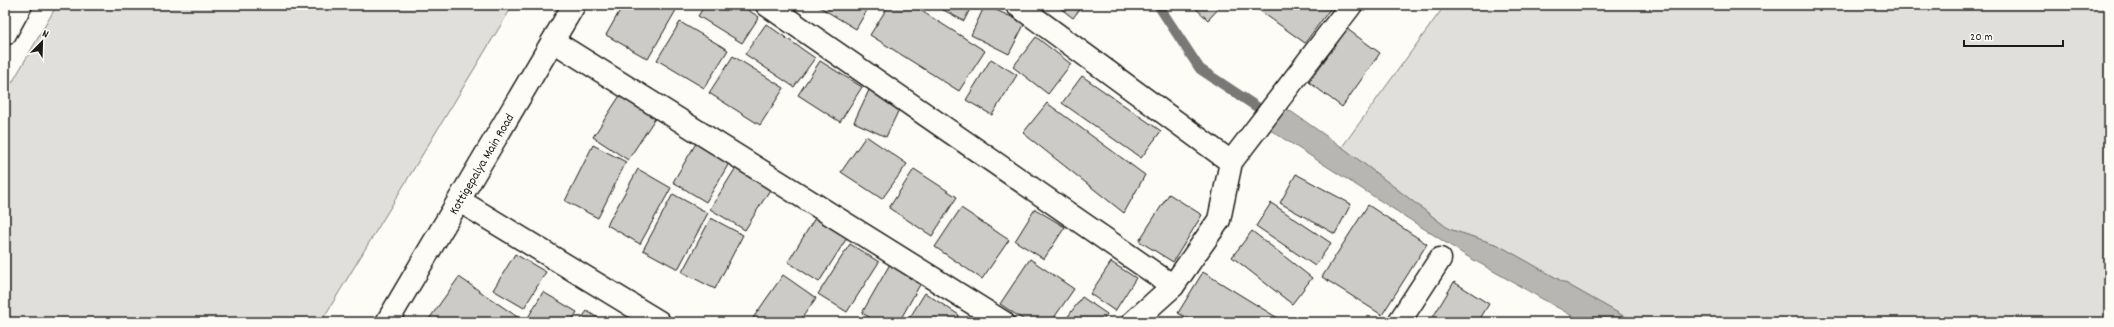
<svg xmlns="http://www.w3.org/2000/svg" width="2114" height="327" font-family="Dekko,sans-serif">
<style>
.green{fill:#e0dfdb;stroke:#7e7e7c}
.water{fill:#b7b6b2;stroke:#797876}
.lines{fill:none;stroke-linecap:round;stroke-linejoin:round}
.stream{stroke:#797876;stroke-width:10}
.building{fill:#cccbc8;stroke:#1c1c1c}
.minor-casing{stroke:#1c1c1c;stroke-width:25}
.minor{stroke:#fdfcf7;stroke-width:22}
.labels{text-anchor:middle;stroke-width:3;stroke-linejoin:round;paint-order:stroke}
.street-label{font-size:13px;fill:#1c1c1c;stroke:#fdfcf7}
</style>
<rect width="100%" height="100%" fill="#fdfcf7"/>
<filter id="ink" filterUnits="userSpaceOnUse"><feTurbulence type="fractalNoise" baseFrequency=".025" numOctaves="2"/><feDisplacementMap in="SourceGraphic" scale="8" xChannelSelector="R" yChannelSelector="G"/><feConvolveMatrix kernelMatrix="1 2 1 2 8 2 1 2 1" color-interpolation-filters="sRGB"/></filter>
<g filter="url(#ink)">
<g class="green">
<path d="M 57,5 L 513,5 L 321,322 L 5,322 L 5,95 Z"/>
<path d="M 1445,5 L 2109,5 L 2109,322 L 1634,322 L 1498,245 L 1449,229 L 1342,147 Z"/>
</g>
<path class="water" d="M 1286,108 L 1342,147 L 1449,229 L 1498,245 L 1634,322 L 1583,322 L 1465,255 L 1267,128 Z"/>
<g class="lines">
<path class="stream" d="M 1158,5 L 1200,69 L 1269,115"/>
</g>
<g class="building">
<path d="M 623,5 L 679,5 L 648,59 L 606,35 Z"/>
<path d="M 705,5 L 740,5 L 759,17 L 742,43 L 698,16 Z"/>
<path d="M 816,5 L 870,5 L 856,29 Z"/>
<path d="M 889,5 L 912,5 L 985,51 L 959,91 L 870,35 Z"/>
<path d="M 934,5 L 972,5 L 964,21 Z"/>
<path d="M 985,5 L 1025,23 L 1009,54 L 971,35 Z"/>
<path d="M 1056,5 L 1083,5 L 1073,18 Z"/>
<path d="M 1192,5 L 1222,5 L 1208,20 Z"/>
<path d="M 1258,5 L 1333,5 L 1305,43 L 1256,8 Z"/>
<path d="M 680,22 L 728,50 L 704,88 L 657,60 Z"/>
<path d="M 766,24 L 815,58 L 794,87 L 745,54 Z"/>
<path d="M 1347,29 L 1380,53 L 1342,107 L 1309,82 Z"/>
<path d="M 1036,37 L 1071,64 L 1048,94 L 1013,67 Z"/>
<path d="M 733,56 L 784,88 L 760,125 L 709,93 Z"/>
<path d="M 991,59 L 1017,75 L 992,115 L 966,100 Z"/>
<path d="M 820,61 L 862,87 L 840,122 L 798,95 Z"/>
<path d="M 1082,76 L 1161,131 L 1141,158 L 1062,103 Z"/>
<path d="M 870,88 L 902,103 L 886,137 L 854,122 Z"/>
<path d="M 621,94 L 656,117 L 628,160 L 593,137 Z"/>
<path d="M 1047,103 L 1145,175 L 1124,213 L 1023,133 Z"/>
<path d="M 866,136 L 907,164 L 882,199 L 841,172 Z"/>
<path d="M 698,140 L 731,160 L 706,202 L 673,182 Z"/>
<path d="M 593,145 L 626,162 L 598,218 L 565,201 Z"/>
<path d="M 737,166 L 771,188 L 745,230 L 710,209 Z"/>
<path d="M 638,169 L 671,188 L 640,244 L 607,225 Z"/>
<path d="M 914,169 L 957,197 L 932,236 L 889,208 Z"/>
<path d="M 1296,174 L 1351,204 L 1335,234 L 1280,203 Z"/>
<path d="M 673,194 L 708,213 L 678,269 L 643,250 Z"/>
<path d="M 1169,194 L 1202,215 L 1173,262 L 1139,241 Z"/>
<path d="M 1271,203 L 1331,243 L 1315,266 L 1256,226 Z"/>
<path d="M 1368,205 L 1427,244 L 1382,315 L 1322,277 Z"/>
<path d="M 961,208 L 1009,240 L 982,279 L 935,247 Z"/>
<path d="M 1035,209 L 1065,227 L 1044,259 L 1015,241 Z"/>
<path d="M 818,213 L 850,233 L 819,282 L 788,262 Z"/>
<path d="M 711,218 L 743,235 L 715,289 L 682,272 Z"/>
<path d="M 1252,231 L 1312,278 L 1292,304 L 1232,257 Z"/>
<path d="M 850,244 L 879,262 L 847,312 L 818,294 Z"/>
<path d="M 515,254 L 546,272 L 524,308 L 493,290 Z"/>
<path d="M 1030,259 L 1074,289 L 1051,322 L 1027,322 L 1000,304 Z"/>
<path d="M 1111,262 L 1136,278 L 1115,311 L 1090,294 Z"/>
<path d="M 890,264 L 922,281 L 899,322 L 878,322 L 862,313 Z"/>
<path d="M 1203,272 L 1281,320 L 1280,322 L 1194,322 L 1178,313 Z"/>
<path d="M 783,275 L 816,298 L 799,322 L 758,322 L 753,318 Z"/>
<path d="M 459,277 L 519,318 L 516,322 L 427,322 Z"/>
<path d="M 1454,282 L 1489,304 L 1478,322 L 1430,322 Z"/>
<path d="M 543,292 L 577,312 L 571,322 L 526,321 Z"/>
<path d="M 925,293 L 959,315 L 955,322 L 907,322 Z"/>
<path d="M 1082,297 L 1107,314 L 1102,322 L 1064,322 Z"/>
<path d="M 587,311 L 604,322 L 579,322 Z"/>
</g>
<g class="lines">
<g class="minor-casing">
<g id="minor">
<path d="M 767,5 L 1173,286"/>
<path d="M 1017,5 L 1231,162"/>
<path d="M 5,34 L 21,5"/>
<path d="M 553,41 L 1003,322"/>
<path d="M 460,201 L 659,322"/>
<path id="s1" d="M 387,322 L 574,5"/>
<path d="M 1133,322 L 1173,286 L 1219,220 L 1231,162 L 1351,5"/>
<path d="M 1399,322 L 1440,259"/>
</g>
</g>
<use href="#minor" class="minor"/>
</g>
</g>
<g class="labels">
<g class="street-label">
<text dy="5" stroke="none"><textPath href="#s1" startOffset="184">Kottigepalya Main Road</textPath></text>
</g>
</g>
<rect width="2114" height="327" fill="none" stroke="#fdfcf7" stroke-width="20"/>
<rect x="10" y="10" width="2094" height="307" fill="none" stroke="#1c1c1c" stroke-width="1.5" filter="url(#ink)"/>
<g transform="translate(42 42) rotate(23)" stroke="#fdfcf7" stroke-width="3" paint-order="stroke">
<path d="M0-3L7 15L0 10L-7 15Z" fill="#1c1c1c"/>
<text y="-6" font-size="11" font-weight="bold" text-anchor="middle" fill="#1c1c1c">N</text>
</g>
<path d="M1964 40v6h99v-6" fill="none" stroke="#1c1c1c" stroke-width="2"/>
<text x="1970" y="40" font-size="12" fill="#1c1c1c" stroke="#fdfcf7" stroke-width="3" paint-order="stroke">20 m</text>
</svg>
